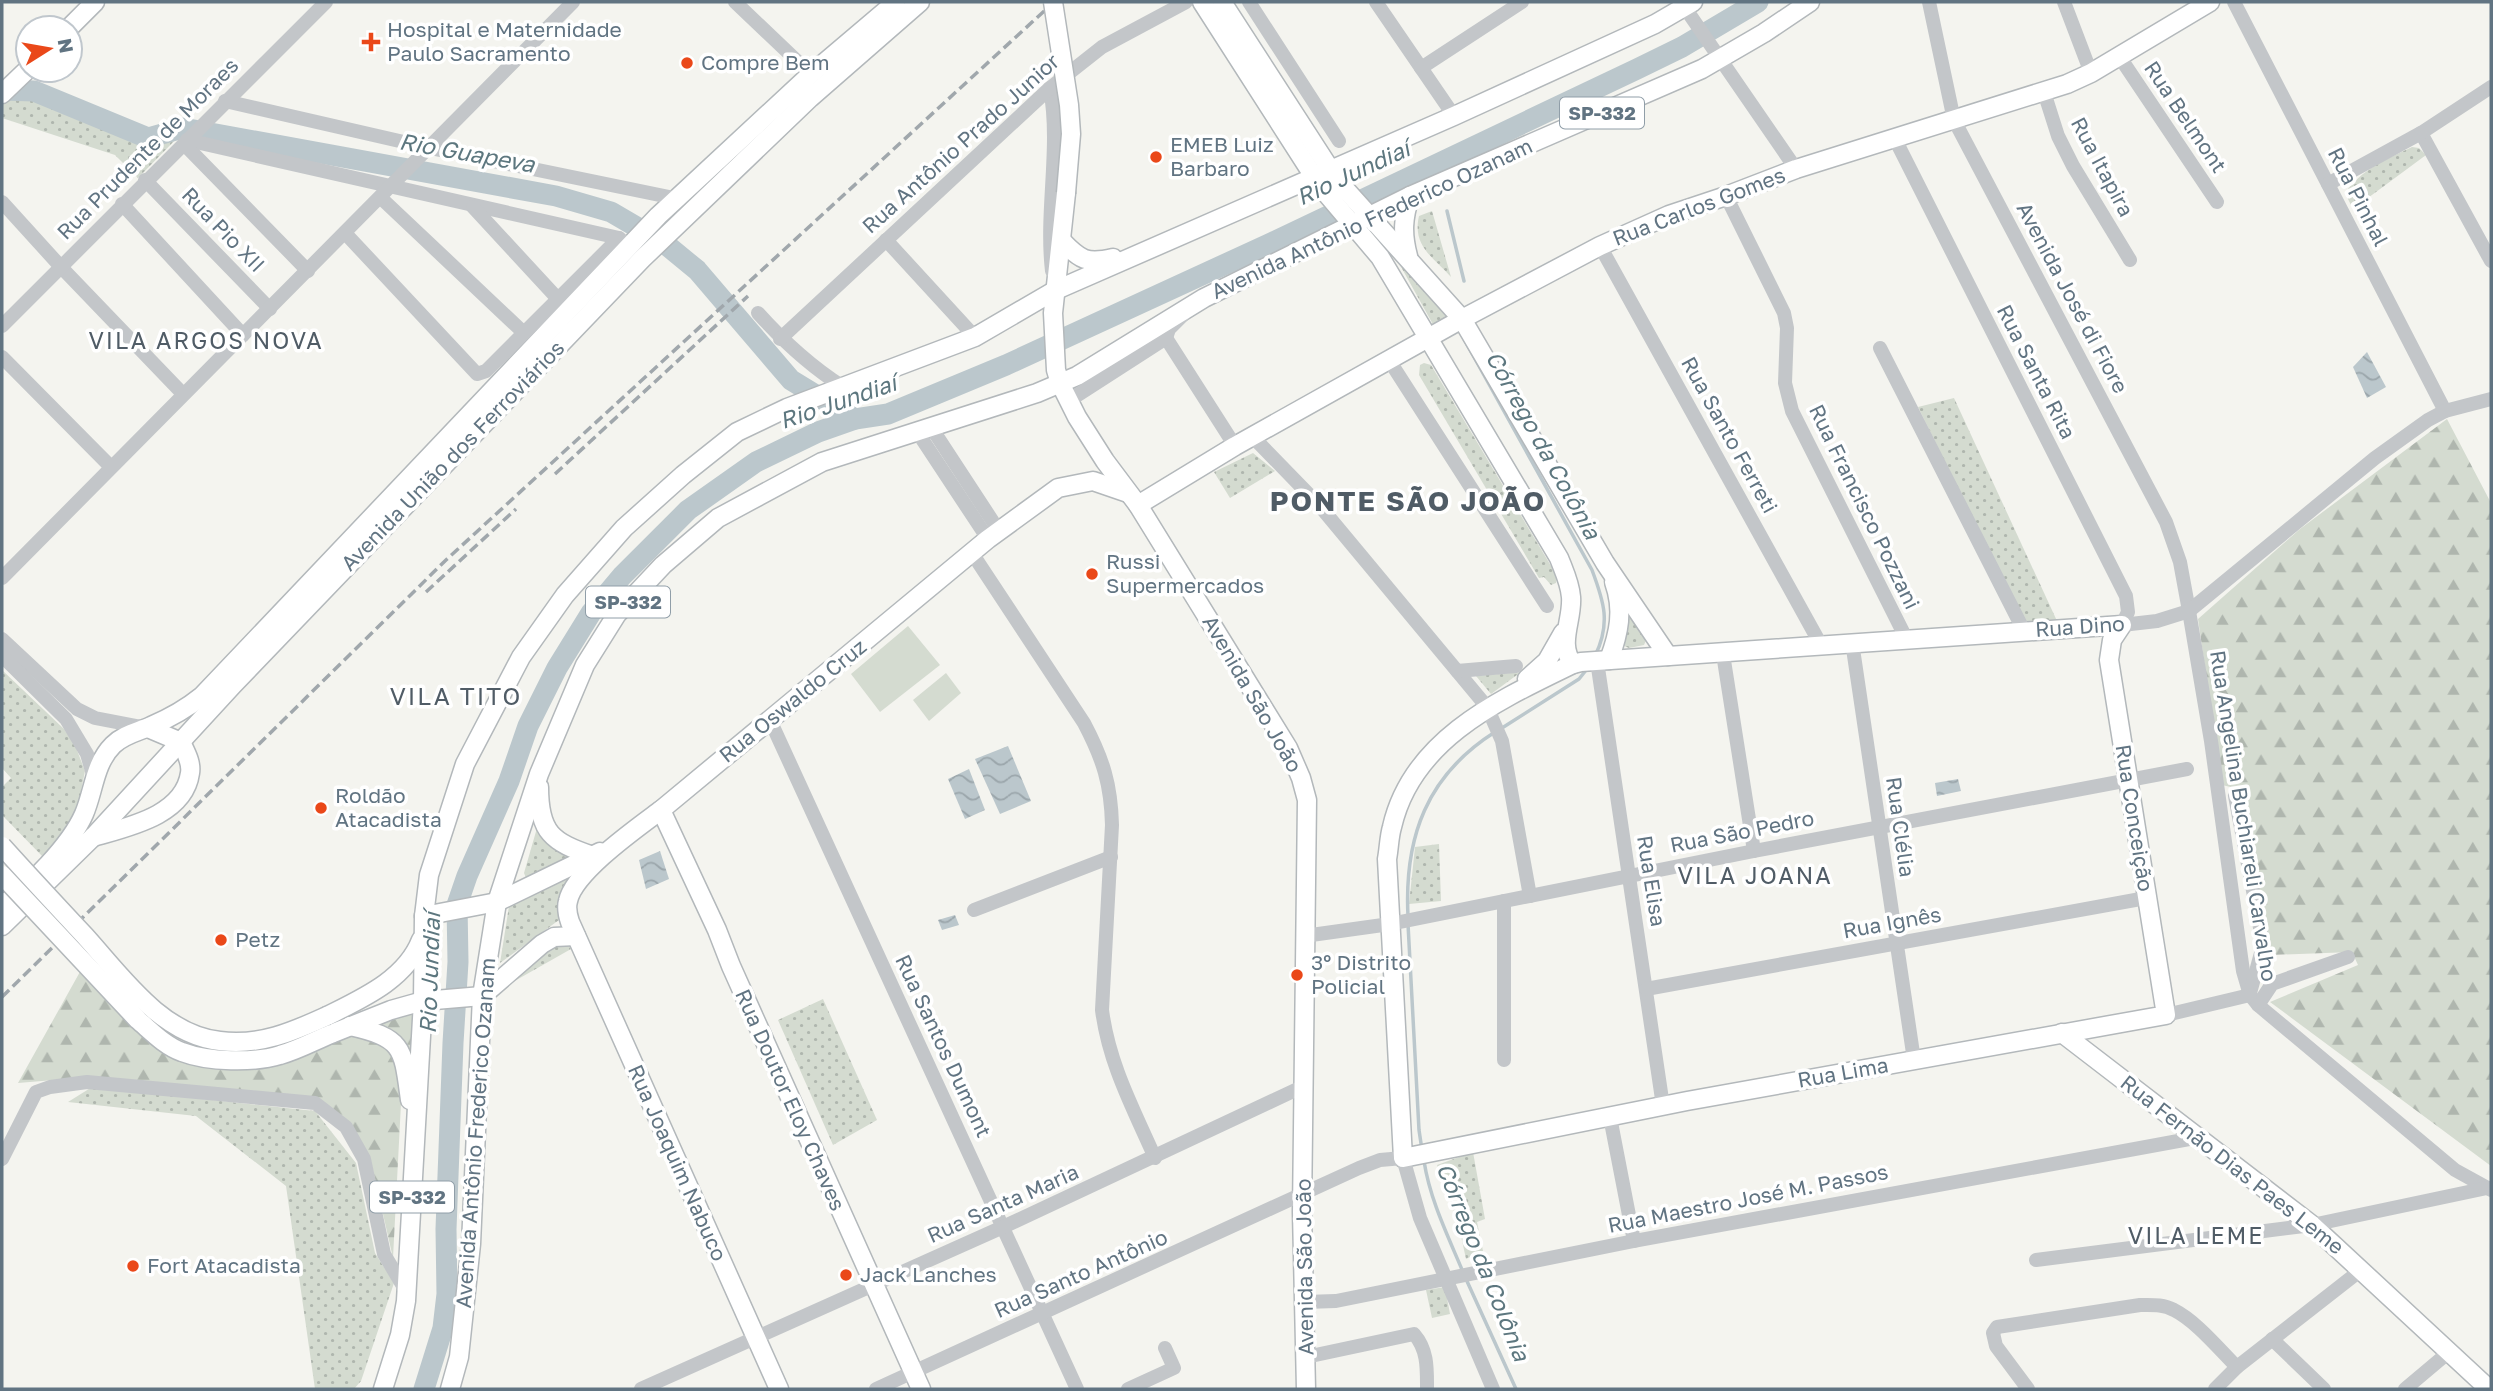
<svg xmlns="http://www.w3.org/2000/svg" width="2493" height="1391" font-family="'Golos Text',sans-serif">
<style>
.grass{fill:url(#grass-dots)}
.forest{fill:url(#forest-firs)}
.garden{fill:#d4dbd0}
.water{fill:url(#water-waves)}
.lines{fill:none;stroke-linecap:round;stroke-linejoin:round}
.stream{stroke:#bbc7cc;stroke-width:3.5}
.river{stroke:#bbc7cc;stroke-width:21}
.major-casing{stroke:#b3b8bb;stroke-width:21}
.minor{stroke:#c3c6c9;stroke-width:14}
.major{stroke:#fff;stroke-width:18}
.rail{stroke:#a0a7ac;stroke-width:3.5;stroke-dasharray:10 5;stroke-linecap:butt}
.major-bridge-casing{stroke:#b3b8bb;stroke-width:21;stroke-linecap:butt}
.major-bridge{stroke:#fff;stroke-width:18}
.poi-dot{fill:#ea4819;stroke:#fff;stroke-width:2.5}
.labels{text-anchor:middle;stroke-width:7;stroke-linejoin:round;paint-order:stroke}
.shield{fill:#fff;stroke:#909ea8;stroke-width:2}
.shield-label{font-size:19px;font-weight:bold;fill:#617482}
.poi-label{font-size:21px;fill:#617482;stroke:#fff;text-anchor:start}
.street-label{font-size:21px;fill:#617482;stroke:#fff}
.water-label{font-size:23px;font-style:italic;fill:#5d777f;stroke:#fff}
.neighbourhood-label{font-size:23px;letter-spacing:2px;fill:#505c66;stroke:#fff}
.quarter-label{font-size:24px;letter-spacing:2px;fill:#505c66;stroke:#fff}
.district-label{font-size:28px;font-weight:bold;letter-spacing:2px;fill:#505c66;stroke:#fff}
</style>
<defs>
<pattern id="grass-dots" width="8" height="8" patternUnits="userSpaceOnUse" patternTransform="scale(1.75)"><rect width="8" height="8" fill="#d4dbd0"/><path d="M2 2h.1M6 6h.1" fill="none" stroke="#afb6ae" stroke-width="1.8" stroke-linecap="round"/></pattern>
<pattern id="forest-firs" width="22" height="20" patternUnits="userSpaceOnUse" patternTransform="scale(1.75)"><rect width="22" height="20" fill="#d4dbd0"/><path d="M5 1l3.5 6h-7zM16 11l3.5 6h-7z" fill="#afb6ae"/></pattern>
<pattern id="water-waves" width="16" height="10" patternUnits="userSpaceOnUse" patternTransform="scale(1.75)"><rect width="16" height="10" fill="#bbc7cc"/><path d="M0 5q4-4 8 0t8 0" fill="none" stroke="#9ba6ab"/></pattern>
</defs>
<rect width="100%" height="100%" fill="#f4f4ef"/>
<g class="grass">
<path d="M 6,97 L 41,102 L 112,132 L 151,144 L 181,134 L 138,178 L 115,155 L 2,118 L 2,102 Z"/>
<path d="M 2412,147 L 2419,148 L 2426,155 L 2353,209 L 2348,199 L 2348,189 C 2366,167 2387,159 2412,147 Z"/>
<path d="M 1432,211 L 1451,277 C 1433,257 1412,246 1419,216 Z"/>
<path d="M 1390,247 L 1449,319 L 1435,328 Z"/>
<path d="M 1424,363 L 1431,365 L 1557,576 L 1556,583 L 1551,585 L 1544,577 L 1539,578 L 1419,375 L 1420,365 Z"/>
<path d="M 1954,398 L 2057,621 L 2025,624 L 1918,407 Z"/>
<path d="M 1253,453 L 1275,471 L 1230,498 L 1214,472 Z"/>
<path d="M 1628,613 L 1633,614 L 1647,638 L 1644,645 L 1629,648 L 1624,646 Z"/>
<path d="M 2,670 L 64,729 L 75,745 L 85,771 L 77,811 L 65,833 L 43,857 L 2,815 L 2,787 L 11,778 L 2,768 Z"/>
<path d="M 1521,672 L 1491,694 L 1476,676 Z"/>
<path d="M 537,828 L 550,846 L 569,857 L 567,861 L 526,878 L 524,873 Z"/>
<path d="M 1439,844 L 1441,901 L 1409,904 L 1415,847 Z"/>
<path d="M 578,869 L 559,895 L 559,920 L 500,963 L 509,906 Z"/>
<path d="M 567,944 L 571,949 L 504,987 L 551,945 Z"/>
<path d="M 823,999 L 877,1120 L 833,1145 L 778,1020 Z"/>
<path d="M 92,1087 L 315,1111 L 356,1163 L 375,1253 L 394,1283 L 361,1381 L 354,1389 L 315,1389 L 286,1186 L 196,1116 L 68,1102 Z"/>
<path d="M 1473,1152 L 1485,1219 L 1477,1222 L 1483,1251 L 1466,1259 L 1458,1222 L 1437,1165 Z"/>
<path d="M 1445,1287 L 1450,1314 L 1432,1318 L 1426,1290 Z"/>
</g>
<g class="forest">
<path d="M 2447,419 L 2491,503 L 2491,1166 L 2270,1002 L 2358,965 L 2352,952 L 2270,955 L 2239,789 L 2222,785 L 2198,619 L 2300,529 Z"/>
<path d="M 81,970 L 176,1056 L 274,1064 L 352,1031 L 381,1038 L 396,1058 L 402,1084 L 393,1258 L 370,1157 L 318,1100 L 90,1077 L 18,1083 Z"/>
<path d="M 412,1008 L 412,1089 L 405,1058 L 363,1025 Z"/>
</g>
<g class="garden">
<path d="M 908,626 L 940,665 L 880,712 L 851,674 Z"/>
<path d="M 946,673 L 961,693 L 929,721 L 913,700 Z"/>
</g>
<g class="water">
<path d="M 2367,352 L 2386,387 L 2367,398 L 2353,367 Z"/>
<path d="M 1008,746 L 1031,801 L 1000,814 L 975,759 Z"/>
<path d="M 969,769 L 985,810 L 965,819 L 948,779 Z"/>
<path d="M 1958,779 L 1961,791 L 1937,796 L 1935,783 Z"/>
<path d="M 660,851 L 669,879 L 646,889 L 639,860 Z"/>
<path d="M 955,915 L 959,925 L 942,930 L 938,920 Z"/>
</g>
<g class="lines">
<g class="stream">
<path d="M 1447,211 L 1464,281"/>
<path d="M 1464,339 L 1592,570 C 1604,602 1611,623 1595,656"/>
<path d="M 1502,728 L 1579,679 L 1587,669"/>
<path d="M 1408,916 C 1404,837 1427,775 1495,732"/>
<path d="M 1408,924 L 1419,1130 L 1422,1150"/>
<path d="M 1424,1161 C 1430,1200 1448,1236 1463,1272"/>
<path d="M 1466,1279 L 1516,1389"/>
</g>
<g class="river">
<path d="M 2,90 L 34,91 L 148,138 L 183,128 L 556,196 L 611,212 L 664,243 L 697,270 L 791,380 L 855,419"/>
<path d="M 424,1389 L 443,1328 L 447,1294 L 446,1229 L 453,1043 L 458,962 L 457,905 L 467,876 L 509,781 L 528,726 L 557,668 L 591,613 L 622,576 L 688,510 L 756,462 L 818,432 L 855,419 L 888,414 L 1006,365 L 1269,244 L 1637,69 L 1682,47 L 1758,2"/>
</g>
<g class="major-casing">
<g id="major">
<path d="M 1202,2 L 1320,186 L 1380,257 L 1559,558 C 1564,571 1570,583 1571,597 C 1573,620 1557,644 1573,664"/>
<path d="M 1222,2 L 1337,180 L 1462,319 L 1605,563 L 1668,656"/>
<path d="M 69,28 L 95,2"/>
<path d="M 2,94 L 28,69"/>
<path d="M 1066,193 L 1053,313 L 1056,370 L 1060,383 L 1077,417 L 1105,461 L 1138,505 L 1288,748 L 1301,778 L 1307,800 L 1302,1212 L 1306,1389"/>
<path d="M 1062,241 C 1080,260 1087,264 1113,258"/>
<path d="M 1408,256 C 1402,233 1403,219 1410,196"/>
<path d="M 1138,505 L 1235,446 L 1462,319 L 1600,246 L 1669,215 L 1726,196 L 1796,169 L 2067,84 L 2091,73 L 2210,2"/>
<path d="M 2122,625 L 2112,640 L 2109,660 L 2166,1015 L 1687,1101 L 1403,1158 L 1387,859 C 1389,849 1389,837 1392,827 C 1412,739 1499,700 1573,664 L 1581,662 Z"/>
<path d="M 1609,660 C 1619,633 1624,610 1614,582"/>
<path d="M 1527,679 L 1547,661 L 1563,633"/>
<path d="M 539,787 C 539,833 552,842 593,856"/>
<path d="M 661,810 L 717,930 L 731,966 L 921,1389"/>
<path d="M 93,837 C 127,827 184,816 190,773 C 192,762 185,751 181,742 L 148,728"/>
<path d="M 2,905 C 29,888 71,844 84,814 C 94,791 94,764 113,745 C 124,734 138,732 151,726 C 170,718 186,709 202,696 L 658,216 L 811,74 L 896,2"/>
<path d="M 424,916 L 497,902 L 600,852"/>
<path d="M 2,926 L 93,837 L 233,685 L 642,259 L 810,98 L 920,2"/>
<path d="M 327,1016 C 363,998 406,979 421,940"/>
<path d="M 350,1026 C 404,1038 403,1048 410,1100"/>
<path d="M 2062,1033 L 2312,1225 L 2489,1389"/>
<path d="M 331,1034 L 391,1010 L 423,1001 L 482,996 L 542,944 L 554,937 L 576,936"/>
<path d="M 383,1389 L 400,1335 L 406,1301 L 423,1001 L 424,916 L 429,875 L 465,764 L 521,657 L 565,595 L 624,528 L 683,475 L 737,432 L 787,408 L 975,337 L 1054,291 L 1454,116 L 1655,24 L 1693,2"/>
<path d="M 450,1389 L 459,1357 L 471,1244 L 482,996 L 497,902 L 539,774 L 585,665 L 617,614 L 663,565 L 718,518 L 822,462 L 1037,393 L 1077,376 L 1204,298 L 1410,196 L 1702,69 L 1764,33 L 1810,2"/>
<path d="M 779,1389 L 570,922 C 568,916 566,908 568,901 C 574,872 637,828 661,810 L 988,539 L 1058,488 L 1093,481 L 1128,493"/>
</g>
</g>
<g class="minor">
<path d="M 735,2 L 817,80"/>
<path d="M 1249,2 L 1339,141"/>
<path d="M 1376,2 L 1454,116"/>
<path d="M 1681,2 L 1796,169"/>
<path d="M 1929,2 L 1954,120 L 2166,522 L 2180,562 L 2189,611 L 2211,741 L 2243,971 L 2250,995 L 2258,1005 L 2455,1170 L 2491,1190"/>
<path d="M 2064,2 L 2091,73"/>
<path d="M 2234,2 L 2445,411"/>
<path d="M 2119,56 L 2217,202"/>
<path d="M 1421,68 L 1522,2"/>
<path d="M 1050,88 C 1061,148 1045,210 1052,271"/>
<path d="M 2044,92 L 2058,136 L 2073,166 L 2130,260"/>
<path d="M 225,101 L 430,148 L 679,199"/>
<path d="M 2421,133 L 2491,261"/>
<path d="M 1895,139 L 2126,596 L 2128,612 L 2122,625"/>
<path d="M 187,140 L 619,238 L 635,252"/>
<path d="M 184,144 L 308,271"/>
<path d="M 145,180 L 270,309"/>
<path d="M 2328,184 L 2421,133 L 2491,87"/>
<path d="M 1726,196 L 1784,313 L 1787,328 L 1785,383 L 1792,411 L 1906,638"/>
<path d="M 381,198 L 524,333"/>
<path d="M 2,202 L 61,267 L 183,394"/>
<path d="M 122,204 L 243,335"/>
<path d="M 473,207 L 558,299"/>
<path d="M 345,233 L 477,374 L 486,371 L 619,238"/>
<path d="M 886,240 L 975,337"/>
<path d="M 1600,246 L 1821,645"/>
<path d="M 758,313 C 784,342 810,366 843,387"/>
<path d="M 2,326 L 326,2"/>
<path d="M 1166,338 L 1235,446"/>
<path d="M 780,339 L 1050,88 L 1102,47 L 1186,2"/>
<path d="M 1880,348 L 2024,631"/>
<path d="M 2,357 L 111,467"/>
<path d="M 1389,360 L 1547,606"/>
<path d="M 1076,396 L 1166,338 L 1169,329 L 1183,315"/>
<path d="M 931,427 L 999,531"/>
<path d="M 915,432 L 920,436 L 988,539"/>
<path d="M 1252,436 L 1319,505 L 1487,707 L 1502,741 L 1530,896"/>
<path d="M 972,553 L 1084,723 C 1103,759 1111,784 1112,825 L 1102,1010 C 1109,1064 1133,1108 1155,1158"/>
<path d="M 2,578 L 573,2"/>
<path d="M 2122,625 L 2157,621 L 2189,611 L 2375,458 L 2428,420 L 2445,411 L 2491,399"/>
<path d="M 2,639 L 77,709 L 95,718 L 147,728"/>
<path d="M 1852,642 L 1914,1060"/>
<path d="M 1723,654 L 1754,851"/>
<path d="M 2,656 L 66,719 L 87,754 L 94,778"/>
<path d="M 1597,661 L 1663,1106"/>
<path d="M 1457,671 L 1516,666"/>
<path d="M 770,720 L 1077,1389"/>
<path d="M 2235,796 L 2261,933 L 2261,953 L 2250,993"/>
<path d="M 974,910 L 1111,857"/>
<path d="M 1304,936 L 1390,924 L 1754,851 L 2187,769"/>
<path d="M 1646,989 L 2146,898"/>
<path d="M 2258,1005 L 2272,984 L 2348,957"/>
<path d="M 2166,1015 L 2250,995"/>
<path d="M 1504,1060 L 1504,901"/>
<path d="M 1610,1117 L 1634,1241"/>
<path d="M 2,1159 L 36,1092 L 50,1087 L 87,1082 L 315,1103 L 346,1127 L 364,1159 L 384,1254 L 406,1291"/>
<path d="M 2036,1260 L 2312,1225 L 2487,1188"/>
<path d="M 1305,1302 L 1336,1301 L 1634,1241 L 2200,1137"/>
<path d="M 2272,1339 L 2324,1389"/>
<path d="M 1306,1357 L 1414,1334 C 1428,1350 1427,1369 1427,1389"/>
<path d="M 641,1389 L 1003,1227 L 1304,1086"/>
<path d="M 876,1389 L 1359,1168 L 1380,1160 L 1403,1158 L 1420,1218 L 1493,1389"/>
<path d="M 1128,1389 L 1174,1368 L 1165,1348"/>
<path d="M 2028,1389 L 1996,1346 L 1993,1333 L 1997,1327 L 2140,1305 C 2152,1305 2163,1304 2174,1310 C 2196,1321 2219,1349 2237,1367"/>
<path d="M 2215,1389 L 2237,1367 L 2361,1270"/>
<path d="M 2405,1389 L 2449,1352"/>
</g>
<use href="#major" class="major"/>
<g class="rail">
<path d="M 555,474 L 748,296"/>
<path d="M 426,592 L 516,509"/>
<path d="M 2,997 L 446,560 L 1054,2"/>
</g>
<g class="major-bridge-casing">
<g id="major-bridge">
<path d="M 1053,2 L 1069,105 L 1071,134 L 1066,193"/>
<path d="M 2,846 C 29,876 57,906 85,936 C 122,977 162,1035 220,1041 C 260,1046 292,1032 327,1016"/>
<path d="M 2,875 L 138,1020 C 151,1031 165,1046 182,1052 C 208,1062 254,1063 280,1055 C 298,1050 314,1041 331,1034"/>
</g>
</g>
<use href="#major-bridge" class="major-bridge"/>
</g>
<g class="poi-dot">
<path d="M367.5 31.5h7v7h7v7h-7v7h-7v-7h-7v-7h7z"/>
<circle cx="687" cy="63" r="7"/>
<circle cx="1156" cy="157" r="7"/>
<circle cx="1092" cy="574" r="7"/>
<circle cx="321" cy="808" r="7"/>
<circle cx="221" cy="940" r="7"/>
<circle cx="1297" cy="975" r="7"/>
<circle cx="133" cy="1266" r="7"/>
<circle cx="846" cy="1275" r="7"/>
</g>
<g class="labels">
<g class="shield">
<rect x="1560" y="97.5" width="84" height="31" rx="5"/>
<rect x="586" y="586.5" width="84" height="31" rx="5"/>
<rect x="370" y="1181.5" width="84" height="31" rx="5"/>
</g>
<g class="shield-label">
<text x="1602" y="120">SP-332</text>
<text x="628" y="609">SP-332</text>
<text x="412" y="1204">SP-332</text>
</g>
<g class="poi-label">
<text x="387" y="37">Hospital e Maternidade<tspan x="387" dy="24">Paulo Sacramento</tspan></text>
<text x="701" y="70">Compre Bem</text>
<text x="1170" y="152">EMEB Luiz<tspan x="1170" dy="24">Barbaro</tspan></text>
<text x="1106" y="569">Russi<tspan x="1106" dy="24">Supermercados</tspan></text>
<text x="335" y="803">Roldão<tspan x="335" dy="24">Atacadista</tspan></text>
<text x="235" y="947">Petz</text>
<text x="1311" y="970">3º Distrito<tspan x="1311" dy="24">Policial</tspan></text>
<text x="147" y="1273">Fort Atacadista</text>
<text x="860" y="1282">Jack Lanches</text>
</g>
<g class="street-label">
<text transform="translate(2185 117) rotate(56)" y="7">Rua Belmont</text>
<text transform="translate(961 144) rotate(-42)" y="7">Rua Antônio Prado Junior</text>
<text transform="translate(148 149) rotate(-45)" y="7">Rua Prudente de Moraes</text>
<text transform="translate(2102 167) rotate(62)" y="7">Rua Itapira</text>
<text transform="translate(2358 197) rotate(63)" y="7">Rua Pinhal</text>
<text transform="translate(1699 207) rotate(-21)" y="7">Rua Carlos Gomes</text>
<text transform="translate(1372 219) rotate(-25)" y="7">Avenida Antônio Frederico Ozanam</text>
<text transform="translate(223 230) rotate(46)" y="7">Rua Pio XII</text>
<text transform="translate(2072 298) rotate(62)" y="7">Avenida José di Fiore</text>
<text transform="translate(2036 372) rotate(63)" y="7">Rua Santa Rita</text>
<text transform="translate(1729 435) rotate(61)" y="7">Rua Santo Ferreti</text>
<text transform="translate(453 456) rotate(-46)" y="7">Avenida União dos Ferroviários</text>
<text transform="translate(1864 507) rotate(64)" y="7">Rua Francisco Pozzani</text>
<text transform="translate(2080 627) rotate(-4)" y="7">Rua Dino</text>
<text transform="translate(1252 694) rotate(60)" y="7">Avenida São João</text>
<text transform="translate(793 701) rotate(-39)" y="7">Rua Oswaldo Cruz</text>
<text transform="translate(2243 816) rotate(81)" y="7">Rua Angelina Buchiareli Carvalho</text>
<text transform="translate(2134 818) rotate(81)" y="7">Rua Conceição</text>
<text transform="translate(1900 827) rotate(82)" y="7">Rua Clélia</text>
<text transform="translate(1742 832) rotate(-11)" y="7">Rua São Pedro</text>
<text transform="translate(1651 881) rotate(81)" y="7">Rua Elisa</text>
<text transform="translate(1892 923) rotate(-10)" y="7">Rua Ignês</text>
<text transform="translate(943 1046) rotate(65)" y="7">Rua Santos Dumont</text>
<text transform="translate(1843 1073) rotate(-10)" y="7">Rua Lima</text>
<text transform="translate(790 1100) rotate(66)" y="7">Rua Doutor Eloy Chaves</text>
<text transform="translate(476 1133) rotate(-86)" y="7">Avenida Antônio Frederico Ozanam</text>
<text transform="translate(677 1163) rotate(66)" y="7">Rua Joaquim Nabuco</text>
<text transform="translate(2232 1165) rotate(38)" y="7">Rua Fernão Dias Paes Leme</text>
<text transform="translate(1748 1199) rotate(-11)" y="7">Rua Maestro José M. Passos</text>
<text transform="translate(1003 1204) rotate(-24)" y="7">Rua Santa Maria</text>
<text transform="translate(1305 1267) rotate(-91)" y="7">Avenida São João</text>
<text transform="translate(1081 1274) rotate(-24)" y="7">Rua Santo Antônio</text>
</g>
<g class="water-label">
<text transform="translate(467 153) rotate(10)" y="8">Rio Guapeva</text>
<text transform="translate(1353 173) rotate(-25)" y="8">Rio Jundiaí</text>
<text transform="translate(838 402) rotate(-19)" y="8">Rio Jundiaí</text>
<text transform="translate(1543 445) rotate(61)" y="8">Córrego da Colônia</text>
<text transform="translate(430 973) rotate(-88)" y="8">Rio Jundiaí</text>
<text transform="translate(1483 1262) rotate(68)" y="8">Córrego da Colônia</text>
</g>
<g class="neighbourhood-label">
<text x="206" y="349">VILA ARGOS NOVA</text>
<text x="1755" y="884">VILA JOANA</text>
<text x="2196" y="1244">VILA LEME</text>
</g>
<g class="quarter-label">
<text x="456" y="705">VILA TITO</text>
</g>
<g class="district-label">
<text x="1408" y="511">PONTE SÃO JOÃO</text>
</g>
</g>
<rect width="2493" height="1391" fill="none" stroke="#617482" stroke-width="7"/>
<g transform="translate(49 49) rotate(79)"><circle r="33" fill="#ffffff" stroke="#c0c7cd" stroke-width="2"/>
<path d="M0-5L12 26L0 18L-12 26Z" fill="#ea4819"/>
<text y="-10" font-size="19" font-weight="bold" text-anchor="middle" fill="#617482">N</text>
</g>
</svg>
